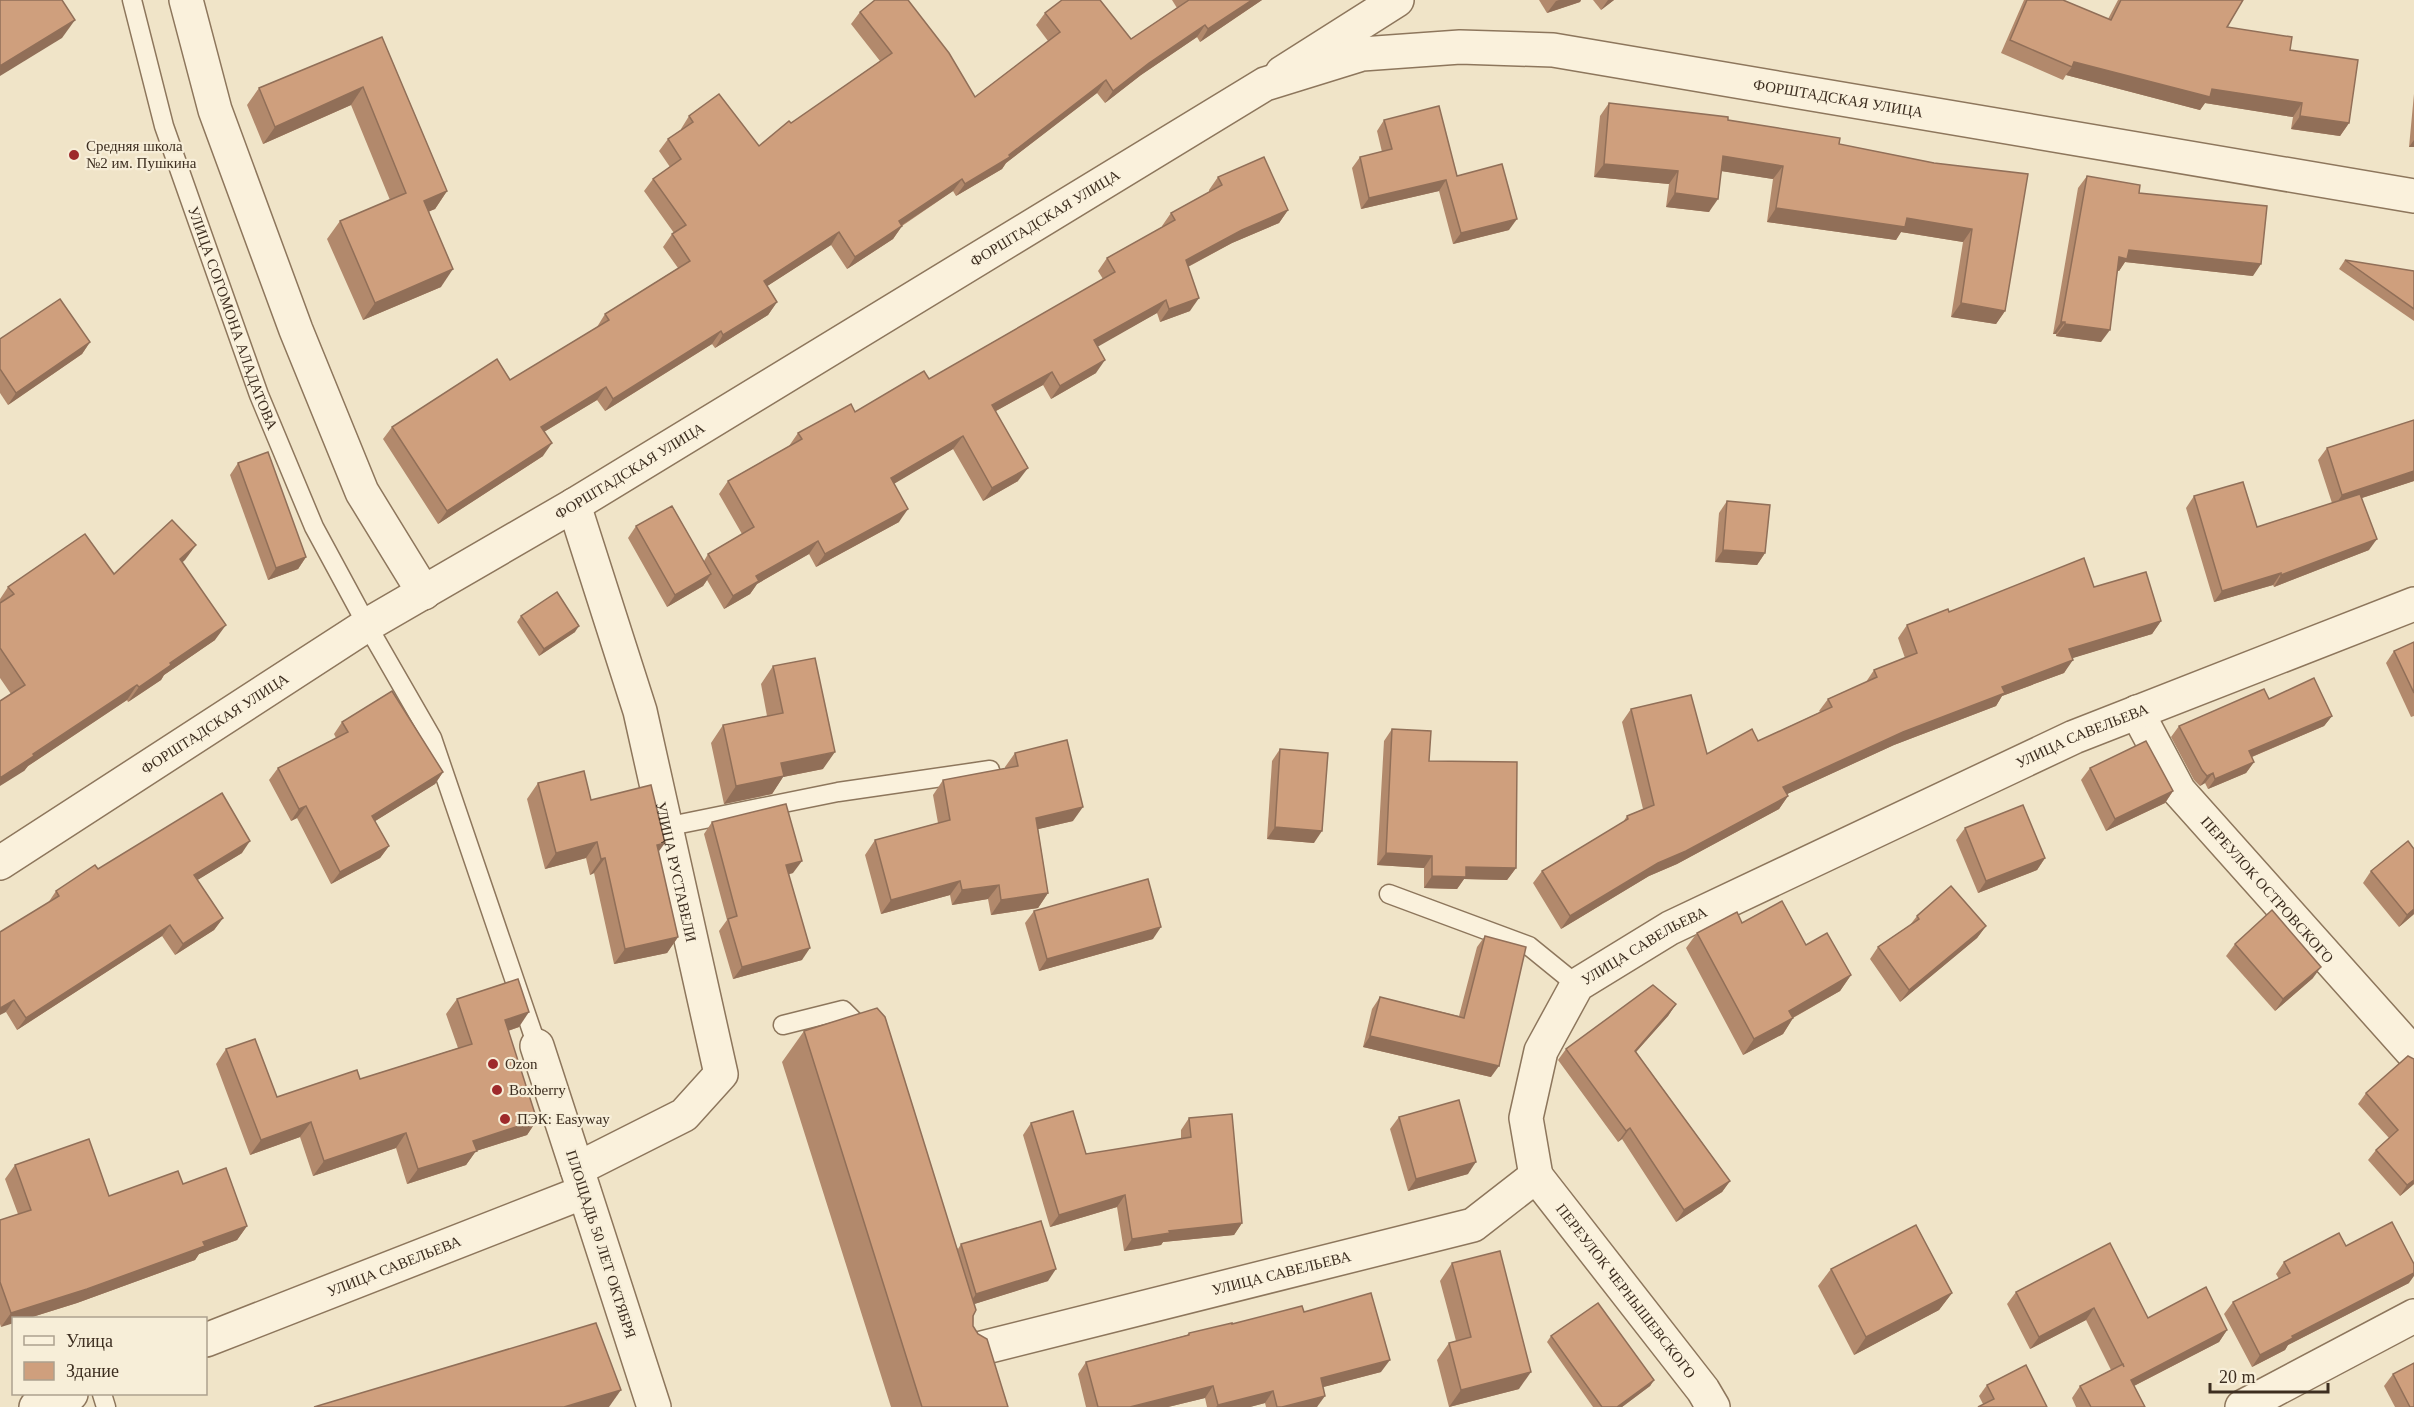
<svg xmlns="http://www.w3.org/2000/svg" width="2414" height="1407" font-family="Georgia,serif">
<style>
.lines{fill:none;stroke-linecap:round;stroke-linejoin:round}
.service-casing{stroke:#8d765c;stroke-width:21}
.minor-casing{stroke:#8d765c;stroke-width:36}
.tertiary-casing{stroke:#8d765c;stroke-width:36}
.service{stroke:#faf1dc;stroke-width:18}
.minor{stroke:#faf1dc;stroke-width:33}
.tertiary{stroke:#faf1dc;stroke-width:33}
.wall{fill:#b2896c}
.shaded-wall{fill:#916f58}
.building{fill:#cf9f7d;stroke:#916f58;stroke-width:1.5}
.poi-dot{fill:#9e2a2b;stroke:#f7eed8;stroke-width:2}
.labels{text-anchor:middle;stroke-width:4.5;stroke-linejoin:round;paint-order:stroke}
.street-label{font-size:15px;fill:#3d2e20;stroke:#f7eed8}
.poi-label{font-size:15px;fill:#3d2e20;stroke:#f7eed8;text-anchor:start}
</style>
<rect width="100%" height="100%" fill="#f0e4c8"/>
<g class="lines">
<g class="service-casing">
<g id="service">
<path id="s1" d="M 132,0 L 164,126 L 259,395 L 314,527 L 367,625 L 432,738 L 537,1046"/>
<path d="M 665,827 L 838,792 L 990,770"/>
<path d="M 1389,894 L 1529,946 L 1577,985"/>
<path d="M 783,1025 L 843,1010 L 867,1034"/>
<path d="M 102,1394 L 106,1407"/>
</g>
</g>
<g class="minor-casing">
<g id="minor">
<path d="M 186,0 L 215,110 L 296,330 L 362,492 L 424,593"/>
<path d="M 1282,73 L 1397,0"/>
<path id="s2" d="M 2137,712 L 2179,791 L 2414,1054"/>
<path d="M 537,1046 L 577,1169"/>
<path id="s3" d="M 1536,1176 L 1703,1390 L 1713,1407"/>
<path id="s4" d="M 206,1340 L 584,1192"/>
<path id="s5" d="M 970,1351 L 1473,1225 L 1536,1176 L 1526,1118 L 1541,1051 L 1577,985 L 1670,928 L 2074,737 L 2414,604"/>
<path d="M 36,1407 L 71,1394"/>
<path d="M 2242,1407 L 2414,1316"/>
</g>
</g>
<g class="tertiary-casing">
<g id="tertiary">
<path id="s6" d="M 574,505 L 640,711 L 721,1074 L 684,1115 L 577,1169 L 654,1407"/>
<path id="s7" d="M 0,863 L 367,625 L 574,505 L 1265,84 L 1362,54 L 1460,47 L 1553,50 L 2414,196"/>
</g>
</g>
<use href="#service" class="service"/>
<use href="#minor" class="minor"/>
<use href="#tertiary" class="tertiary"/>
</g>
<g class="wall">
<path d="M 1172,0 L 1262,0 L 1200,42 L 1197,37 L 1141,75 L 1105,103 L 1097,93 L 1006,163 L 1002,169 L 956,196 L 953,191 L 902,226 L 893,239 L 847,269 L 831,245 L 767,286 L 777,302 L 768,315 L 715,348 L 712,344 L 605,411 L 597,400 L 544,432 L 543,456 L 438,524 L 383,439 L 392,427 L 510,380 L 597,327 L 605,314 L 678,268 L 663,247 L 672,234 L 674,233 L 644,191 L 653,179 L 670,167 L 659,151 L 668,139 L 681,130 L 681,129 L 689,116 L 759,146 L 880,61 L 851,24 L 860,12 L 975,97 L 1048,41 L 1036,25 L 1045,13 L 1131,39 L 1177,8 Z"/>
<path d="M 1539,0 L 1581,0 L 1580,2 L 1547,13 Z"/>
<path d="M 1593,0 L 1614,0 L 1601,10 Z"/>
<path d="M 2024,0 L 2063,0 L 2108,19 L 2118,0 L 2243,0 L 2227,27 L 2290,50 L 2349,123 L 2340,136 L 2291,129 L 2293,117 L 2205,103 L 2200,110 L 2066,75 L 2063,80 L 2001,53 Z"/>
<path d="M 382,37 L 447,191 L 435,209 L 429,211 L 441,287 L 363,320 L 327,239 L 340,221 L 390,200 L 351,105 L 263,144 L 247,105 L 259,88 Z"/>
<path d="M 2414,94 L 2414,147 L 2409,147 Z"/>
<path d="M 1609,103 L 1728,120 L 1839,144 L 1934,163 L 2028,174 L 2005,311 L 1996,324 L 1951,317 L 1963,242 L 1901,232 L 1896,240 L 1767,222 L 1773,179 L 1722,171 L 1709,212 L 1666,207 L 1669,184 L 1594,177 L 1600,116 Z"/>
<path d="M 1384,120 L 1457,176 L 1509,230 L 1453,244 L 1439,191 L 1361,209 L 1352,168 L 1360,157 L 1382,152 L 1377,131 Z"/>
<path d="M 2087,176 L 2253,276 L 2125,262 L 2119,271 L 2118,270 L 2101,342 L 2056,336 L 2056,334 L 2053,334 L 2078,188 Z"/>
<path d="M 1218,177 L 1288,210 L 1279,223 L 1232,243 L 1188,267 L 1190,311 L 1160,322 L 1157,313 L 1097,346 L 1096,373 L 1051,399 L 1043,385 L 996,411 L 1018,481 L 983,501 L 953,449 L 894,483 L 899,522 L 816,567 L 809,554 L 757,584 L 750,594 L 724,609 L 707,580 L 703,586 L 667,607 L 628,538 L 636,526 L 704,561 L 708,554 L 742,534 L 719,494 L 728,481 L 789,446 L 798,433 L 855,412 L 929,379 L 1103,279 L 1098,271 L 1107,258 L 1163,227 L 1162,226 L 1171,213 L 1209,192 L 1209,190 Z"/>
<path d="M 2345,260 L 2414,271 L 2414,321 L 2339,269 Z"/>
<path d="M 0,339 L 90,342 L 82,354 L 8,405 L 0,393 Z"/>
<path d="M 2414,420 L 2414,482 L 2414,481 L 2362,498 L 2369,550 L 2274,587 L 2273,585 L 2214,602 L 2186,508 L 2194,496 L 2257,527 L 2332,503 L 2318,460 L 2327,448 Z"/>
<path d="M 238,463 L 306,557 L 298,569 L 268,580 L 230,475 Z"/>
<path d="M 1727,501 L 1765,553 L 1757,565 L 1715,562 L 1719,513 Z"/>
<path d="M 196,545 L 182,562 L 215,640 L 164,675 L 161,680 L 128,702 L 127,700 L 28,766 L 24,771 L 11,694 L 0,678 L 0,599 L 8,587 L 114,574 Z"/>
<path d="M 2094,587 L 2161,621 L 2152,634 L 2072,658 L 2064,673 L 2002,696 L 1996,706 L 1894,745 L 1787,794 L 1788,796 L 1779,809 L 1677,864 L 1649,876 L 1561,929 L 1533,883 L 1542,871 L 1623,822 L 1627,816 L 1643,809 L 1622,722 L 1631,709 L 1707,754 L 1758,741 L 1820,712 L 1819,711 L 1828,699 L 1866,682 L 1874,670 L 1905,658 L 1898,638 L 1907,625 L 1949,612 Z"/>
<path d="M 521,616 L 575,632 L 539,656 L 517,622 Z"/>
<path d="M 2414,642 L 2414,716 L 2411,717 L 2386,663 L 2394,651 Z"/>
<path d="M 773,666 L 823,769 L 783,777 L 772,794 L 724,804 L 711,743 L 723,725 L 767,716 L 761,684 Z"/>
<path d="M 2269,699 L 2332,716 L 2324,726 L 2252,757 L 2254,762 L 2246,773 L 2208,789 L 2205,783 L 2200,786 L 2194,780 L 2171,737 L 2179,726 Z"/>
<path d="M 342,722 L 443,772 L 435,784 L 375,821 L 389,846 L 380,858 L 331,884 L 297,818 L 291,821 L 269,780 L 278,768 L 336,738 L 334,734 Z"/>
<path d="M 1392,729 L 1429,761 L 1516,868 L 1507,880 L 1464,879 L 1457,889 L 1424,888 L 1424,868 L 1377,865 L 1384,741 Z"/>
<path d="M 1280,749 L 1314,843 L 1267,839 L 1272,761 Z"/>
<path d="M 1015,753 L 1073,821 L 1038,829 L 1048,893 L 1038,908 L 991,915 L 988,899 L 952,905 L 950,895 L 881,914 L 865,855 L 875,840 L 938,823 L 933,795 L 943,780 L 1005,769 L 1005,767 Z"/>
<path d="M 2090,768 L 2173,791 L 2165,803 L 2106,831 L 2081,780 Z"/>
<path d="M 538,783 L 591,800 L 658,852 L 678,937 L 667,953 L 614,964 L 594,873 L 590,875 L 586,858 L 545,869 L 527,799 Z"/>
<path d="M 712,822 L 793,873 L 789,874 L 802,960 L 733,979 L 719,931 L 727,920 L 704,834 Z"/>
<path d="M 1965,828 L 2045,858 L 2037,870 L 1978,893 L 1956,840 Z"/>
<path d="M 242,853 L 197,880 L 223,918 L 214,930 L 175,955 L 162,936 L 17,1030 L 6,1012 L 48,903 L 56,891 L 98,869 Z"/>
<path d="M 2371,871 L 2414,914 L 2399,927 L 2363,883 Z"/>
<path d="M 1034,911 L 1153,939 L 1039,971 L 1025,923 Z"/>
<path d="M 1917,916 L 1986,926 L 1977,938 L 1900,1002 L 1870,959 L 1878,947 L 1910,925 Z"/>
<path d="M 1742,923 L 1806,945 L 1851,975 L 1840,991 L 1793,1018 L 1783,1034 L 1743,1055 L 1686,948 L 1697,933 Z"/>
<path d="M 1485,936 L 1491,1077 L 1363,1047 L 1372,1009 L 1380,997 L 1459,1016 L 1477,947 Z"/>
<path d="M 2235,944 L 2313,978 L 2275,1011 L 2226,956 Z"/>
<path d="M 457,999 L 519,1027 L 508,1031 L 537,1120 L 527,1135 L 476,1151 L 466,1165 L 407,1184 L 396,1148 L 313,1176 L 300,1137 L 250,1155 L 216,1064 L 226,1049 L 277,1097 L 360,1079 L 458,1048 L 446,1014 Z"/>
<path d="M 1676,1004 L 1668,1016 L 1636,1052 L 1730,1181 L 1722,1192 L 1676,1222 L 1622,1139 L 1618,1142 L 1558,1060 L 1566,1049 Z"/>
<path d="M 804,1031 L 958,1249 L 961,1244 L 1048,1281 L 974,1304 L 973,1326 L 1008,1407 L 891,1407 L 782,1062 Z"/>
<path d="M 2414,1059 L 2414,1184 L 2400,1196 L 2368,1160 L 2376,1150 L 2389,1138 L 2358,1104 L 2366,1093 Z"/>
<path d="M 1399,1117 L 1468,1174 L 1408,1191 L 1390,1129 Z"/>
<path d="M 1189,1118 L 1242,1223 L 1234,1235 L 1163,1242 L 1161,1245 L 1124,1251 L 1117,1207 L 1050,1227 L 1023,1135 L 1031,1123 L 1086,1154 L 1181,1139 L 1181,1130 Z"/>
<path d="M 15,1165 L 109,1196 L 183,1184 L 247,1226 L 237,1240 L 199,1254 L 195,1260 L 77,1303 L 29,1318 L 14,1318 L 1,1327 L 0,1324 L 0,1220 L 18,1214 L 5,1179 Z"/>
<path d="M 2346,1246 L 2409,1283 L 2288,1345 L 2285,1350 L 2252,1367 L 2224,1314 L 2233,1302 L 2279,1279 L 2276,1274 L 2284,1262 Z"/>
<path d="M 1452,1263 L 1519,1389 L 1449,1407 L 1437,1360 L 1449,1343 L 1456,1341 L 1440,1281 Z"/>
<path d="M 1831,1269 L 1952,1293 L 1939,1310 L 1854,1355 L 1818,1286 Z"/>
<path d="M 2016,1292 L 2148,1318 L 2227,1330 L 2219,1342 L 2134,1386 L 2145,1407 L 2076,1407 L 2072,1398 L 2080,1386 L 2111,1370 L 2086,1320 L 2030,1349 L 2007,1304 Z"/>
<path d="M 1304,1312 L 1381,1372 L 1323,1387 L 1317,1407 L 1266,1407 L 1265,1403 L 1250,1407 L 1207,1407 L 1205,1398 L 1168,1407 L 1086,1407 L 1078,1374 L 1086,1362 L 1187,1335 L 1189,1333 Z"/>
<path d="M 1551,1336 L 1654,1380 L 1650,1386 L 1622,1407 L 1593,1407 L 1547,1342 Z"/>
<path d="M 2393,1374 L 2414,1407 L 2395,1407 L 2384,1386 Z"/>
<path d="M 1987,1385 L 2047,1407 L 1983,1404 L 1979,1396 Z"/>
</g>
<g class="shaded-wall">
<path d="M 1252,0 L 1262,0 L 1200,42 L 1208,29 Z"/>
<path d="M 1559,0 L 1581,0 L 1580,2 L 1547,13 L 1556,1 Z"/>
<path d="M 1608,0 L 1614,0 L 1601,10 Z"/>
<path d="M 75,20 L 62,38 L 0,76 L 0,66 Z"/>
<path d="M 1205,25 L 1197,37 L 1141,75 L 1105,103 L 1113,91 L 1149,63 Z"/>
<path d="M 2074,62 L 2212,89 L 2302,103 L 2293,117 L 2205,103 L 2200,110 L 2066,75 L 2072,67 Z"/>
<path d="M 1106,80 L 1097,93 L 1006,163 L 1002,169 L 956,196 L 965,184 L 1009,155 Z"/>
<path d="M 363,87 L 351,105 L 263,144 L 275,127 Z"/>
<path d="M 2300,116 L 2349,123 L 2340,136 L 2291,129 Z"/>
<path d="M 2414,140 L 2414,147 L 2409,147 Z"/>
<path d="M 1723,156 L 1783,166 L 1773,179 L 1714,170 Z"/>
<path d="M 1604,164 L 1678,171 L 1669,184 L 1594,177 Z"/>
<path d="M 962,179 L 953,191 L 890,233 L 899,221 Z"/>
<path d="M 1446,180 L 1439,191 L 1361,209 L 1369,198 Z"/>
<path d="M 447,191 L 435,209 L 412,219 L 424,201 Z"/>
<path d="M 1675,193 L 1718,199 L 1709,212 L 1666,207 Z"/>
<path d="M 1776,208 L 1907,218 L 1972,229 L 1963,242 L 1901,232 L 1896,240 L 1767,222 Z"/>
<path d="M 1288,210 L 1279,223 L 1232,243 L 1176,273 L 1186,260 L 1242,230 Z"/>
<path d="M 1517,219 L 1509,230 L 1453,244 L 1461,233 Z"/>
<path d="M 902,226 L 893,239 L 847,269 L 855,257 Z"/>
<path d="M 839,232 L 831,245 L 755,294 L 764,281 Z"/>
<path d="M 2129,250 L 2261,264 L 2253,276 L 2125,262 L 2119,271 L 2111,269 L 2119,257 Z"/>
<path d="M 453,269 L 441,287 L 363,320 L 375,303 Z"/>
<path d="M 1199,298 L 1190,311 L 1160,322 L 1169,309 Z"/>
<path d="M 1166,300 L 1157,313 L 1085,354 L 1094,340 Z"/>
<path d="M 777,302 L 768,315 L 715,348 L 723,335 Z"/>
<path d="M 1961,303 L 2005,311 L 1996,324 L 1951,317 Z"/>
<path d="M 2061,322 L 2065,322 L 2056,334 L 2053,334 Z"/>
<path d="M 2065,324 L 2110,330 L 2101,342 L 2056,336 Z"/>
<path d="M 721,331 L 712,344 L 605,411 L 613,399 Z"/>
<path d="M 90,342 L 82,354 L 8,405 L 16,393 Z"/>
<path d="M 1105,360 L 1096,373 L 1051,399 L 1060,386 Z"/>
<path d="M 1052,372 L 1043,385 L 983,418 L 992,405 Z"/>
<path d="M 606,387 L 597,400 L 532,439 L 541,427 Z"/>
<path d="M 963,436 L 953,449 L 882,491 L 891,478 Z"/>
<path d="M 552,443 L 543,456 L 438,524 L 447,511 Z"/>
<path d="M 1028,468 L 1018,481 L 983,501 L 992,488 Z"/>
<path d="M 2414,471 L 2414,481 L 2334,507 L 2342,495 Z"/>
<path d="M 908,509 L 899,522 L 816,567 L 825,554 Z"/>
<path d="M 2377,539 L 2369,550 L 2274,587 L 2281,575 Z"/>
<path d="M 818,541 L 809,554 L 757,584 L 750,594 L 724,609 L 733,596 L 756,576 Z"/>
<path d="M 196,545 L 185,560 L 170,574 L 180,559 Z"/>
<path d="M 1723,550 L 1765,553 L 1757,565 L 1715,562 Z"/>
<path d="M 306,557 L 298,569 L 268,580 L 276,568 Z"/>
<path d="M 2281,573 L 2273,585 L 2214,602 L 2222,591 Z"/>
<path d="M 711,574 L 703,586 L 667,607 L 675,595 Z"/>
<path d="M 2161,621 L 2152,634 L 2060,662 L 2069,649 Z"/>
<path d="M 226,625 L 215,640 L 164,675 L 161,680 L 128,702 L 139,687 L 170,663 Z"/>
<path d="M 579,626 L 575,632 L 539,656 L 544,649 Z"/>
<path d="M 2073,660 L 2064,673 L 2002,696 L 1996,706 L 1894,745 L 1774,800 L 1783,787 L 2002,687 Z"/>
<path d="M 137,685 L 127,700 L 28,766 L 24,771 L 0,786 L 0,778 L 33,754 Z"/>
<path d="M 2332,716 L 2324,726 L 2242,761 L 2249,751 Z"/>
<path d="M 835,752 L 823,769 L 783,777 L 772,794 L 724,804 L 736,786 L 781,763 Z"/>
<path d="M 2254,762 L 2246,773 L 2208,789 L 2215,779 Z"/>
<path d="M 443,772 L 435,784 L 364,828 L 372,816 Z"/>
<path d="M 2213,773 L 2205,783 L 2200,786 L 2207,776 Z"/>
<path d="M 2173,791 L 2165,803 L 2106,831 L 2115,819 Z"/>
<path d="M 1788,796 L 1779,809 L 1677,864 L 1649,876 L 1561,929 L 1570,916 L 1658,863 Z"/>
<path d="M 306,806 L 297,818 L 291,821 L 299,809 Z"/>
<path d="M 1083,807 L 1073,821 L 1026,832 L 1036,818 Z"/>
<path d="M 1275,827 L 1322,831 L 1314,843 L 1267,839 Z"/>
<path d="M 250,841 L 242,853 L 186,887 L 194,875 Z"/>
<path d="M 597,842 L 586,858 L 545,869 L 556,853 Z"/>
<path d="M 665,843 L 654,858 L 657,845 Z"/>
<path d="M 389,846 L 380,858 L 331,884 L 340,872 Z"/>
<path d="M 1386,853 L 1432,856 L 1424,868 L 1377,865 Z"/>
<path d="M 605,858 L 594,873 L 590,875 L 601,859 Z"/>
<path d="M 2045,858 L 2037,870 L 1978,893 L 1986,881 Z"/>
<path d="M 802,861 L 793,873 L 778,877 L 786,865 Z"/>
<path d="M 1466,867 L 1516,868 L 1507,880 L 1464,879 L 1457,889 L 1424,888 L 1432,876 Z"/>
<path d="M 960,881 L 950,895 L 881,914 L 891,900 Z"/>
<path d="M 999,885 L 988,899 L 952,905 L 962,890 Z"/>
<path d="M 1048,893 L 1038,908 L 991,915 L 1001,900 Z"/>
<path d="M 2414,909 L 2414,914 L 2399,927 L 2407,915 Z"/>
<path d="M 223,918 L 214,930 L 175,955 L 183,944 Z"/>
<path d="M 170,925 L 162,936 L 17,1030 L 26,1018 Z"/>
<path d="M 1986,926 L 1977,938 L 1900,1002 L 1909,990 Z"/>
<path d="M 1161,927 L 1153,939 L 1039,971 L 1047,959 Z"/>
<path d="M 678,937 L 667,953 L 614,964 L 625,949 Z"/>
<path d="M 810,948 L 802,960 L 733,979 L 742,967 Z"/>
<path d="M 2321,967 L 2313,978 L 2275,1011 L 2283,999 Z"/>
<path d="M 1851,975 L 1840,991 L 1778,1026 L 1789,1011 Z"/>
<path d="M 14,1000 L 6,1012 L 0,1015 L 0,1008 Z"/>
<path d="M 1676,1004 L 1668,1016 L 1627,1062 L 1635,1051 Z"/>
<path d="M 529,1012 L 519,1027 L 495,1035 L 505,1020 Z"/>
<path d="M 1793,1018 L 1783,1034 L 1743,1055 L 1754,1039 Z"/>
<path d="M 1370,1036 L 1499,1066 L 1491,1077 L 1363,1047 Z"/>
<path d="M 537,1120 L 527,1135 L 476,1151 L 466,1165 L 407,1184 L 418,1169 L 473,1141 Z"/>
<path d="M 311,1122 L 300,1137 L 250,1155 L 261,1140 Z"/>
<path d="M 1630,1128 L 1622,1139 L 1618,1142 L 1626,1131 Z"/>
<path d="M 406,1133 L 396,1148 L 313,1176 L 324,1161 Z"/>
<path d="M 1476,1162 L 1468,1174 L 1408,1191 L 1416,1179 Z"/>
<path d="M 2414,1180 L 2414,1184 L 2400,1196 L 2407,1185 Z"/>
<path d="M 1730,1181 L 1722,1192 L 1676,1222 L 1684,1210 Z"/>
<path d="M 1125,1195 L 1117,1207 L 1050,1227 L 1059,1215 Z"/>
<path d="M 1242,1223 L 1234,1235 L 1163,1242 L 1161,1245 L 1124,1251 L 1132,1239 L 1169,1231 Z"/>
<path d="M 247,1226 L 237,1240 L 199,1254 L 195,1260 L 77,1303 L 29,1318 L 14,1318 L 14,1323 L 1,1327 L 11,1313 Z"/>
<path d="M 1056,1269 L 1048,1281 L 968,1306 L 976,1294 Z"/>
<path d="M 2414,1273 L 2414,1276 L 2409,1283 L 2288,1345 L 2285,1350 L 2252,1367 L 2260,1355 L 2292,1336 Z"/>
<path d="M 1952,1293 L 1939,1310 L 1854,1355 L 1866,1337 Z"/>
<path d="M 2094,1308 L 2086,1320 L 2030,1349 L 2039,1337 Z"/>
<path d="M 2227,1330 L 2219,1342 L 2122,1392 L 2131,1380 Z"/>
<path d="M 1390,1360 L 1381,1372 L 1312,1390 L 1321,1378 Z"/>
<path d="M 1531,1372 L 1519,1389 L 1449,1407 L 1461,1390 Z"/>
<path d="M 1654,1380 L 1650,1386 L 1622,1407 L 1617,1407 Z"/>
<path d="M 1213,1386 L 1205,1398 L 1168,1407 L 1130,1407 Z"/>
<path d="M 621,1390 L 609,1407 L 564,1407 Z"/>
<path d="M 1273,1391 L 1265,1403 L 1250,1407 L 1216,1407 L 1218,1405 Z"/>
<path d="M 1325,1396 L 1317,1407 L 1282,1407 Z"/>
</g>
<g class="building">
<path d="M 0,0 L 62,0 L 75,20 L 0,66 Z"/>
<path d="M 875,0 L 908,0 L 949,53 L 975,97 L 1060,32 L 1045,13 L 1062,0 L 1100,0 L 1131,39 L 1189,0 L 1252,0 L 1208,29 L 1205,25 L 1149,63 L 1113,91 L 1106,80 L 1009,155 L 1010,157 L 965,184 L 962,179 L 899,221 L 902,226 L 855,257 L 839,232 L 764,281 L 777,302 L 723,335 L 721,331 L 613,399 L 606,387 L 541,427 L 552,443 L 447,511 L 392,427 L 497,359 L 510,380 L 609,320 L 605,314 L 690,261 L 672,234 L 686,225 L 653,179 L 681,159 L 668,139 L 693,122 L 689,116 L 719,94 L 759,146 L 789,121 L 791,123 L 892,53 L 860,12 Z"/>
<path d="M 2027,0 L 2063,0 L 2111,20 L 2121,0 L 2243,0 L 2227,27 L 2292,37 L 2290,50 L 2358,60 L 2349,123 L 2300,116 L 2302,103 L 2212,89 L 2210,97 L 2074,62 L 2072,67 L 2010,40 Z"/>
<path d="M 382,37 L 447,191 L 424,201 L 453,269 L 375,303 L 340,221 L 406,193 L 363,87 L 275,127 L 259,88 Z"/>
<path d="M 1609,103 L 1728,117 L 1728,120 L 1840,138 L 1839,144 L 1934,163 L 2028,174 L 2005,311 L 1961,303 L 1972,229 L 1907,218 L 1905,227 L 1776,208 L 1783,166 L 1723,156 L 1718,199 L 1675,193 L 1678,171 L 1604,164 Z"/>
<path d="M 1439,106 L 1457,176 L 1502,164 L 1517,219 L 1461,233 L 1446,180 L 1369,198 L 1360,157 L 1392,149 L 1384,120 Z"/>
<path d="M 1264,157 L 1288,210 L 1242,230 L 1186,260 L 1199,298 L 1169,309 L 1166,300 L 1094,340 L 1105,360 L 1060,386 L 1052,372 L 992,405 L 1028,468 L 992,488 L 963,436 L 891,478 L 908,509 L 825,554 L 818,541 L 756,576 L 759,581 L 733,596 L 708,554 L 754,527 L 728,481 L 802,439 L 798,433 L 851,404 L 855,412 L 924,371 L 929,379 L 1115,272 L 1107,258 L 1175,220 L 1171,213 L 1222,185 L 1218,177 Z"/>
<path d="M 2087,176 L 2140,185 L 2139,193 L 2267,206 L 2261,264 L 2129,250 L 2127,259 L 2119,257 L 2110,330 L 2065,324 L 2065,322 L 2061,322 Z"/>
<path d="M 2345,260 L 2414,271 L 2414,309 Z"/>
<path d="M 60,299 L 90,342 L 16,393 L 0,369 L 0,339 Z"/>
<path d="M 2414,420 L 2414,471 L 2342,495 L 2327,448 Z"/>
<path d="M 268,452 L 306,557 L 276,568 L 238,463 Z"/>
<path d="M 2243,482 L 2257,527 L 2360,494 L 2377,539 L 2281,575 L 2281,573 L 2222,591 L 2194,496 Z"/>
<path d="M 1727,501 L 1770,505 L 1765,553 L 1723,550 Z"/>
<path d="M 672,506 L 711,574 L 675,595 L 636,526 Z"/>
<path d="M 172,520 L 196,545 L 180,559 L 226,625 L 170,663 L 171,665 L 139,687 L 137,685 L 33,754 L 34,756 L 0,778 L 0,701 L 25,685 L 0,648 L 0,603 L 14,594 L 8,587 L 85,534 L 114,574 Z"/>
<path d="M 2084,558 L 2094,587 L 2146,572 L 2161,621 L 2069,649 L 2073,660 L 2002,687 L 2005,693 L 1903,732 L 1783,787 L 1788,796 L 1686,851 L 1658,863 L 1570,916 L 1542,871 L 1628,819 L 1627,816 L 1654,805 L 1631,709 L 1691,695 L 1707,754 L 1752,729 L 1758,741 L 1832,707 L 1828,699 L 1877,677 L 1874,670 L 1917,653 L 1907,625 L 1948,609 L 1949,612 Z"/>
<path d="M 557,592 L 579,626 L 544,649 L 521,616 Z"/>
<path d="M 2414,642 L 2414,693 L 2394,651 Z"/>
<path d="M 815,658 L 835,752 L 781,763 L 784,776 L 736,786 L 723,725 L 783,713 L 773,666 Z"/>
<path d="M 2314,678 L 2332,716 L 2249,751 L 2254,762 L 2215,779 L 2213,773 L 2207,776 L 2202,770 L 2179,726 L 2264,689 L 2269,699 Z"/>
<path d="M 392,691 L 443,772 L 372,816 L 389,846 L 340,872 L 306,806 L 299,809 L 278,768 L 348,732 L 342,722 Z"/>
<path d="M 1392,729 L 1431,731 L 1429,761 L 1517,762 L 1516,868 L 1466,867 L 1466,877 L 1432,876 L 1432,856 L 1386,853 Z"/>
<path d="M 1067,740 L 1083,807 L 1036,818 L 1048,893 L 1001,900 L 999,885 L 962,890 L 960,881 L 891,900 L 875,840 L 950,820 L 943,780 L 1018,766 L 1015,753 Z"/>
<path d="M 2146,741 L 2173,791 L 2115,819 L 2090,768 Z"/>
<path d="M 1280,749 L 1328,753 L 1322,831 L 1275,827 Z"/>
<path d="M 584,771 L 591,800 L 651,785 L 665,843 L 657,845 L 678,937 L 625,949 L 605,858 L 601,859 L 597,842 L 556,853 L 538,783 Z"/>
<path d="M 222,793 L 250,841 L 194,875 L 223,918 L 183,944 L 170,925 L 26,1018 L 14,1000 L 0,1008 L 0,932 L 59,896 L 56,891 L 95,865 L 98,869 Z"/>
<path d="M 786,804 L 802,861 L 786,865 L 810,948 L 742,967 L 728,919 L 737,916 L 712,822 Z"/>
<path d="M 2023,805 L 2045,858 L 1986,881 L 1965,828 Z"/>
<path d="M 2408,841 L 2414,849 L 2414,909 L 2407,915 L 2371,871 Z"/>
<path d="M 1148,879 L 1161,927 L 1047,959 L 1034,911 Z"/>
<path d="M 1951,886 L 1986,926 L 1909,990 L 1878,947 L 1919,919 L 1917,916 Z"/>
<path d="M 1782,901 L 1806,945 L 1827,933 L 1851,975 L 1789,1011 L 1793,1018 L 1754,1039 L 1697,933 L 1737,912 L 1742,923 Z"/>
<path d="M 2272,910 L 2321,967 L 2283,999 L 2235,944 Z"/>
<path d="M 1485,936 L 1526,947 L 1499,1066 L 1370,1036 L 1380,997 L 1464,1018 Z"/>
<path d="M 518,979 L 529,1012 L 505,1020 L 537,1120 L 473,1141 L 477,1151 L 418,1169 L 406,1133 L 324,1161 L 311,1122 L 261,1140 L 226,1049 L 255,1039 L 277,1097 L 357,1070 L 360,1079 L 472,1044 L 457,999 Z"/>
<path d="M 1653,985 L 1676,1004 L 1635,1051 L 1730,1181 L 1684,1210 L 1630,1128 L 1626,1131 L 1566,1049 Z"/>
<path d="M 877,1008 L 885,1017 L 976,1310 L 973,1316 L 973,1326 L 978,1334 L 987,1339 L 1008,1407 L 922,1407 L 804,1031 Z"/>
<path d="M 2408,1056 L 2414,1059 L 2414,1180 L 2407,1185 L 2376,1150 L 2398,1130 L 2366,1093 Z"/>
<path d="M 1459,1100 L 1476,1162 L 1416,1179 L 1399,1117 Z"/>
<path d="M 1073,1111 L 1086,1154 L 1191,1137 L 1189,1118 L 1232,1114 L 1242,1223 L 1169,1231 L 1170,1233 L 1132,1239 L 1125,1195 L 1059,1215 L 1031,1123 Z"/>
<path d="M 89,1139 L 109,1196 L 178,1171 L 183,1184 L 226,1168 L 247,1226 L 203,1242 L 205,1246 L 87,1289 L 11,1313 L 0,1282 L 0,1220 L 31,1210 L 15,1165 Z"/>
<path d="M 1041,1221 L 1056,1269 L 976,1294 L 961,1244 Z"/>
<path d="M 2392,1222 L 2414,1264 L 2414,1273 L 2292,1336 L 2293,1338 L 2260,1355 L 2233,1302 L 2290,1273 L 2284,1262 L 2339,1233 L 2346,1246 Z"/>
<path d="M 1916,1225 L 1952,1293 L 1866,1337 L 1831,1269 Z"/>
<path d="M 2110,1243 L 2148,1318 L 2206,1287 L 2227,1330 L 2131,1380 L 2145,1407 L 2091,1407 L 2080,1386 L 2123,1364 L 2124,1367 L 2094,1308 L 2039,1337 L 2016,1292 Z"/>
<path d="M 1500,1251 L 1531,1372 L 1461,1390 L 1449,1343 L 1471,1337 L 1452,1263 Z"/>
<path d="M 1371,1293 L 1390,1360 L 1321,1378 L 1325,1396 L 1282,1407 L 1277,1407 L 1273,1391 L 1218,1405 L 1213,1386 L 1130,1407 L 1098,1407 L 1086,1362 L 1189,1335 L 1189,1333 L 1232,1323 L 1232,1324 L 1302,1306 L 1304,1312 Z"/>
<path d="M 1598,1303 L 1654,1380 L 1617,1407 L 1602,1407 L 1551,1336 Z"/>
<path d="M 596,1323 L 621,1390 L 564,1407 L 314,1407 Z"/>
<path d="M 2414,1363 L 2414,1407 L 2410,1407 L 2393,1374 Z"/>
<path d="M 2026,1365 L 2047,1407 L 1978,1407 L 1994,1399 L 1987,1385 Z"/>
</g>
<g class="poi-dot">
<circle cx="74" cy="155" r="6"/>
<circle cx="493" cy="1064" r="6"/>
<circle cx="497" cy="1090" r="6"/>
<circle cx="505" cy="1119" r="6"/>
</g>
<g class="labels">
<g class="street-label">
<text dy="5" stroke="none"><textPath href="#s7" startOffset="2068">ФОРШТАДСКАЯ УЛИЦА</textPath></text>
<text dy="5" stroke="none"><textPath href="#s7" startOffset="1228">ФОРШТАДСКАЯ УЛИЦА</textPath></text>
<text dy="5" stroke="none"><textPath href="#s1" startOffset="334">УЛИЦА СОГОМОНА АЛАДАТОВА</textPath></text>
<text dy="5" stroke="none"><textPath href="#s7" startOffset="742">ФОРШТАДСКАЯ УЛИЦА</textPath></text>
<text dy="5" stroke="none"><textPath href="#s7" startOffset="256">ФОРШТАДСКАЯ УЛИЦА</textPath></text>
<text dy="5" stroke="none"><textPath href="#s5" startOffset="1365">УЛИЦА САВЕЛЬЕВА</textPath></text>
<text dy="5" stroke="none"><textPath href="#s6" startOffset="381">УЛИЦА РУСТАВЕЛИ</textPath></text>
<text dy="5" stroke="none"><textPath href="#s2" startOffset="222">ПЕРЕУЛОК ОСТРОВСКОГО</textPath></text>
<text dy="5" stroke="none"><textPath href="#s5" startOffset="879">УЛИЦА САВЕЛЬЕВА</textPath></text>
<text transform="translate(601 1244) rotate(72)" y="5">ПЛОЩАДЬ 50 ЛЕТ ОКТЯБРЯ</text>
<text dy="5" stroke="none"><textPath href="#s4" startOffset="202">УЛИЦА САВЕЛЬЕВА</textPath></text>
<text dy="5" stroke="none"><textPath href="#s5" startOffset="321">УЛИЦА САВЕЛЬЕВА</textPath></text>
<text dy="5" stroke="none"><textPath href="#s3" startOffset="146">ПЕРЕУЛОК ЧЕРНЫШЕВСКОГО</textPath></text>
</g>
<g class="poi-label">
<text x="86" y="151">Средняя школа<tspan x="86" dy="17">№2 им. Пушкина</tspan></text>
<text x="505" y="1069">Ozon</text>
<text x="509" y="1095">Boxberry</text>
<text x="517" y="1124">ПЭК: Easyway</text>
</g>
</g>
<rect x="12" y="1317" width="195" height="78" fill="#f7eed8" stroke="#ada18e" stroke-width="1.5"/>
<rect x="24" y="1336" width="30" height="9" fill="#faf1dc" stroke="#ada18e" stroke-width="1.5"/>
<text x="66" y="1347" font-size="18" fill="#3d2e20">Улица</text>
<rect x="24" y="1362" width="30" height="18" fill="#cf9f7d" stroke="#ada18e" stroke-width="1.5"/>
<text x="66" y="1377" font-size="18" fill="#3d2e20">Здание</text>
<path d="M2210 1383v9h118v-9" fill="none" stroke="#3d2e20" stroke-width="3"/>
<text x="2219" y="1383" font-size="18" fill="#3d2e20" stroke="#f7eed8" stroke-width="4.5" paint-order="stroke">20 m</text>
</svg>
